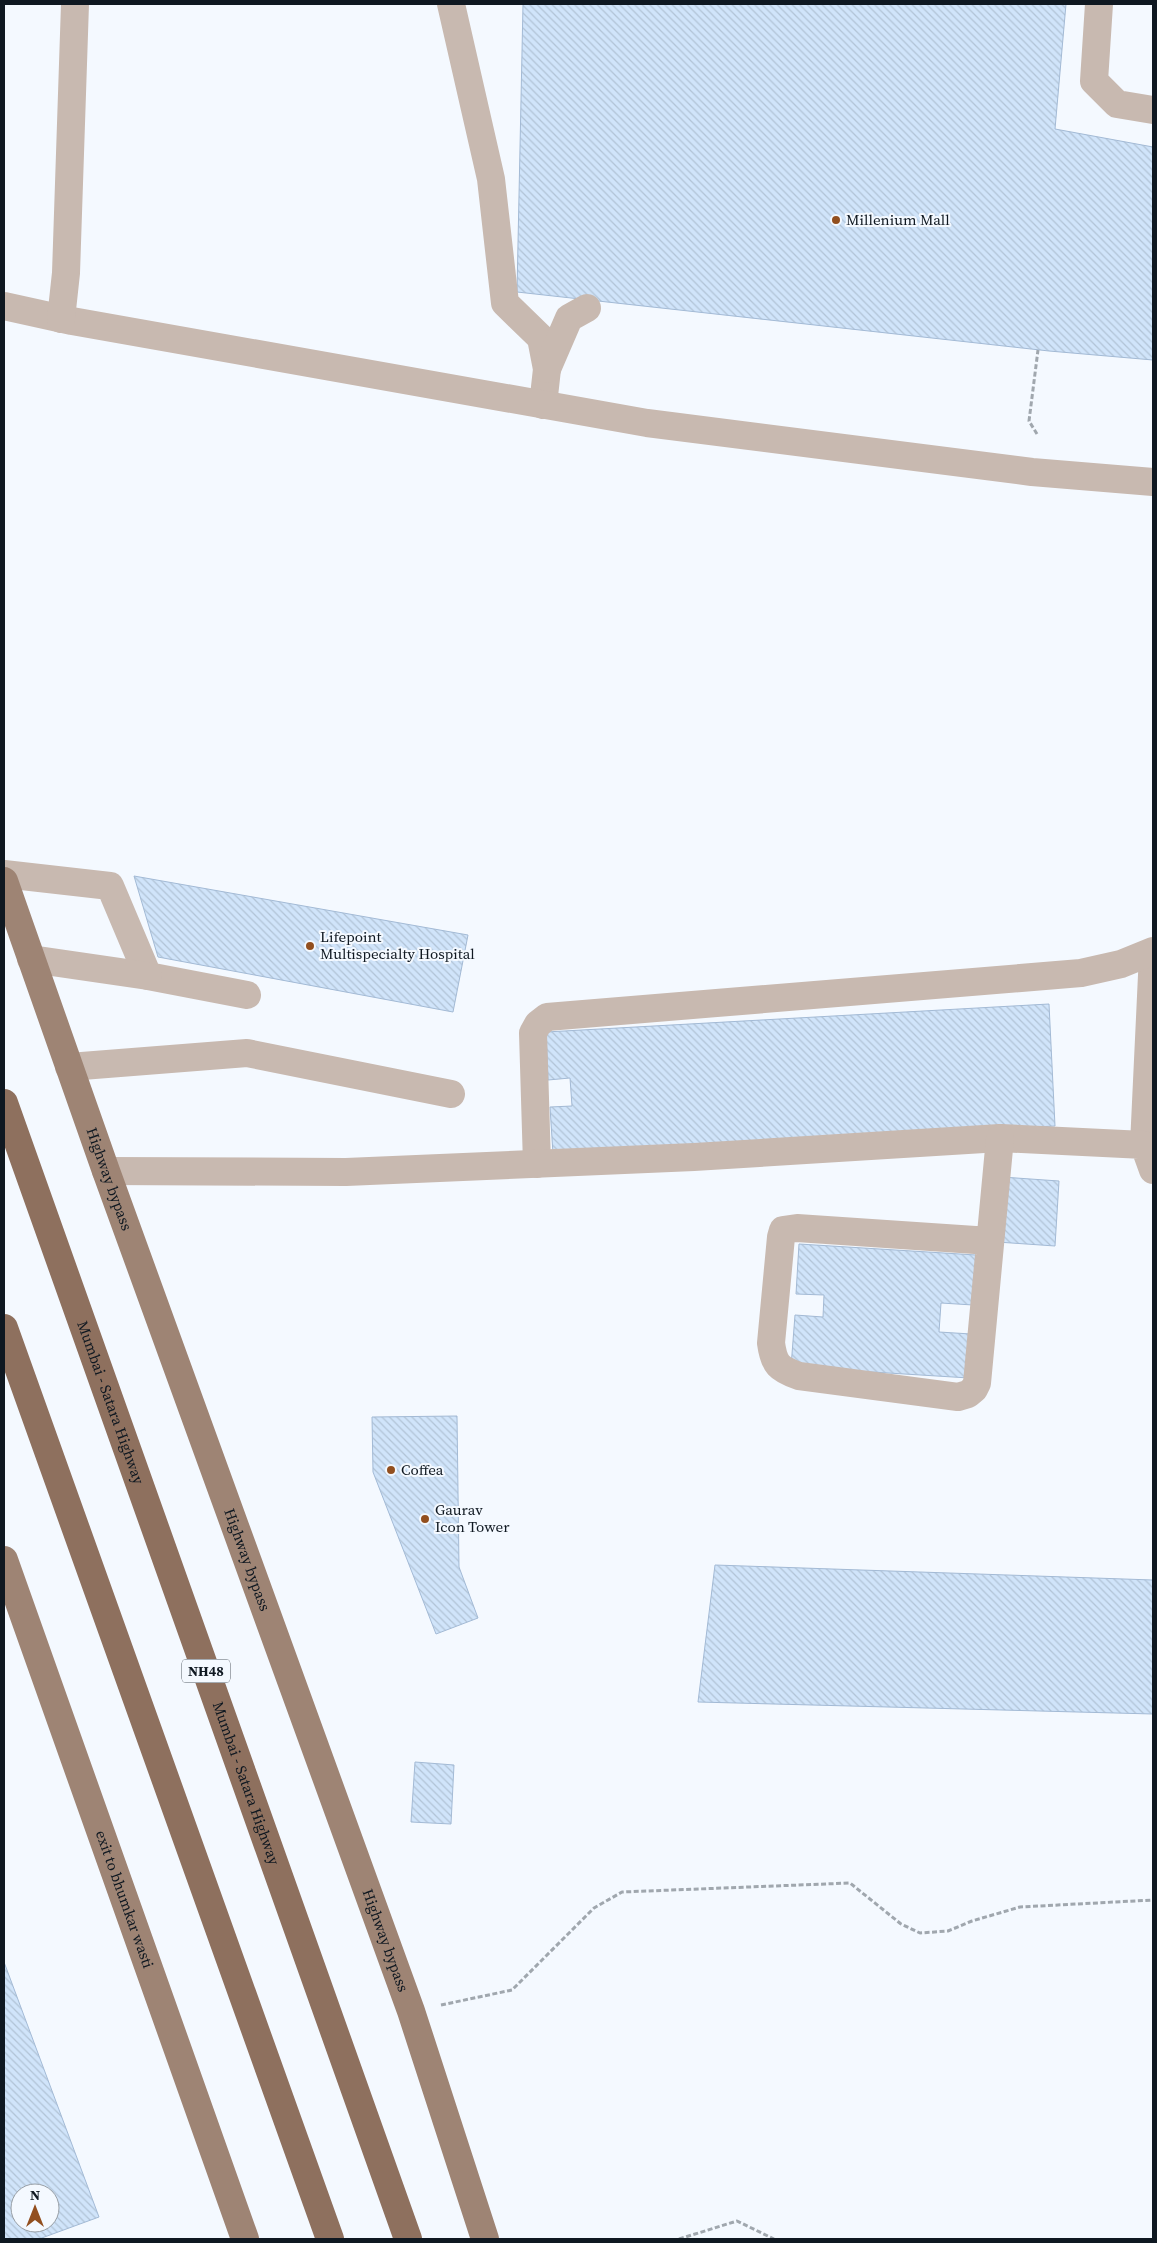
<svg xmlns="http://www.w3.org/2000/svg" width="1157" height="2243" font-family="'Source Serif 4',serif">
<style>
.building{fill:url(#building-back-hatch);stroke:#a3bad5;fill-rule:evenodd}
.lines{fill:none;stroke-linecap:round;stroke-linejoin:round}
.path{stroke:#a0a7ae;stroke-width:3;stroke-dasharray:5 2.5;stroke-linecap:butt}
.minor{stroke:#c8b9b0;stroke-width:28}
.major{stroke:#9e8474;stroke-width:28}
.highway{stroke:#8e705e;stroke-width:28}
.poi-dot{fill:#924f1f;stroke:#f4f9ff;stroke-width:2}
.labels{text-anchor:middle;stroke-width:4;stroke-linejoin:round;paint-order:stroke}
.shield{fill:#f4f9ff;stroke:#545c64;stroke-width:1}
.shield-label{font-size:14px;font-weight:bold;fill:#0f1821}
.poi-label{font-size:15px;fill:#0f1821;stroke:#f4f9ff;text-anchor:start}
.street-label{font-size:15px;fill:#0f1821;stroke:#f4f9ff}
</style>
<defs>
<pattern id="building-back-hatch" width="6" height="6" patternUnits="userSpaceOnUse" patternTransform="scale(1.25)"><rect width="6" height="6" fill="#d0e4fa"/><path d="M-1 5l2 2M0 0l6 6M5-1l2 2" fill="none" stroke="#b1c3d6"/></pattern>
</defs>
<rect width="100%" height="100%" fill="#f4f9ff"/>
<g class="building">
<path d="M 523,4 L 1066,4 L 1055,129 L 1153,147 L 1153,360 L 1049,351 L 517,292 Z"/>
<path d="M 134,876 L 468,935 L 453,1012 L 158,957 Z"/>
<path d="M 1049,1004 L 1055,1126 L 553,1154 L 550,1107 L 572,1106 L 570,1078 L 548,1080 L 546,1032 Z"/>
<path d="M 1002,1177 L 1059,1181 L 1055,1246 L 997,1242 Z"/>
<path d="M 799,1244 L 976,1255 L 973,1305 L 941,1303 L 939,1332 L 971,1334 L 969,1378 L 791,1367 L 795,1315 L 823,1317 L 824,1295 L 796,1294 Z"/>
<path d="M 457,1416 L 459,1567 L 478,1618 L 436,1634 L 373,1472 L 372,1417 Z"/>
<path d="M 715,1565 L 1153,1580 L 1153,1714 L 698,1702 Z"/>
<path d="M 415,1762 L 454,1765 L 451,1824 L 411,1822 Z"/>
<path d="M 4,1962 L 99,2217 L 39,2239 L 4,2239 ZM 20,2193 L 50,2193 L 50,2223 L 20,2223 Z"/>
</g>
<g class="lines">
<g class="path">
<path d="M 1037,434 L 1029,421 L 1038,350"/>
<path d="M 441,2005 L 512,1990 L 594,1908 L 622,1892 L 850,1883 L 901,1924 L 920,1933 L 948,1931 L 972,1921 L 1020,1907 L 1153,1900"/>
<path d="M 679,2239 L 737,2221 L 774,2239"/>
</g>
<g class="minor">
<path d="M 451,4 L 491,179 L 505,303 L 541,338 L 547,369 L 543,405"/>
<path d="M 1099,4 L 1094,81 L 1117,104 L 1153,110"/>
<path d="M 4,306 L 72,321 L 647,423 L 1032,472 L 1153,482"/>
<path d="M 61,319 L 66,273 L 75,4"/>
<path d="M 547,369 L 569,318 L 587,308"/>
<path d="M 4,874 L 110,886 L 148,976 L 247,995"/>
<path d="M 31,959 L 148,976"/>
<path d="M 69,1067 L 247,1053 L 451,1094"/>
<path d="M 1144,1145 L 1153,954"/>
<path d="M 537,1164 L 533,1033 L 538,1024 L 547,1017 L 1081,973 L 1121,964 L 1153,951"/>
<path d="M 106,1171 L 346,1172 L 694,1157 L 1000,1138 L 1144,1145 L 1153,1170"/>
<path d="M 990,1241 L 797,1228 L 783,1230 L 781,1237 L 771,1343 C 774,1365 779,1369 799,1376 L 958,1397 L 968,1394 L 974,1389 L 977,1383 L 1000,1138"/>
</g>
<g class="major">
<path id="s1" d="M 4,881 L 106,1171 L 411,2011 L 485,2239"/>
<path id="s2" d="M 4,1560 L 245,2239"/>
</g>
<g class="highway">
<path id="s3" d="M 4,1103 L 408,2239"/>
<path d="M 4,1328 L 330,2239"/>
</g>
</g>
<g class="poi-dot">
<circle cx="836" cy="220" r="5"/>
<circle cx="310" cy="946" r="5"/>
<circle cx="391" cy="1470" r="5"/>
<circle cx="425" cy="1519" r="5"/>
</g>
<g class="labels">
<rect class="shield" x="182" y="1659.5" width="48" height="23" rx="4"/>
<g class="shield-label">
<text x="206" y="1676">NH48</text>
</g>
<g class="poi-label">
<text x="846" y="225">Millenium Mall</text>
<text x="320" y="942">Lifepoint<tspan x="320" dy="17">Multispecialty Hospital</tspan></text>
<text x="401" y="1475">Coffea</text>
<text x="435" y="1515">Gaurav<tspan x="435" dy="17">Icon Tower</tspan></text>
</g>
<g class="street-label">
<text dy="5" stroke="none"><textPath href="#s1" startOffset="316">Highway bypass</textPath></text>
<text dy="5" stroke="none"><textPath href="#s3" startOffset="318">Mumbai - Satara Highway</textPath></text>
<text dy="5" stroke="none"><textPath href="#s1" startOffset="721">Highway bypass</textPath></text>
<text dy="5" stroke="none"><textPath href="#s3" startOffset="722">Mumbai - Satara Highway</textPath></text>
<text dy="5" stroke="none"><textPath href="#s2" startOffset="360">exit to bhumkar wasti</textPath></text>
<text dy="5" stroke="none"><textPath href="#s1" startOffset="1126">Highway bypass</textPath></text>
</g>
</g>
<rect width="1157" height="2243" fill="none" stroke="#0f1821" stroke-width="10"/>
<g transform="translate(35 2208)"><circle r="24" fill="#f4f9ff" stroke="#989fa6"/>
<path d="M0-4L9 19L0 12L-9 19Z" fill="#924f1f"/>
<text y="-8" font-size="14" font-weight="bold" text-anchor="middle" fill="#0f1821">N</text>
</g>
</svg>
